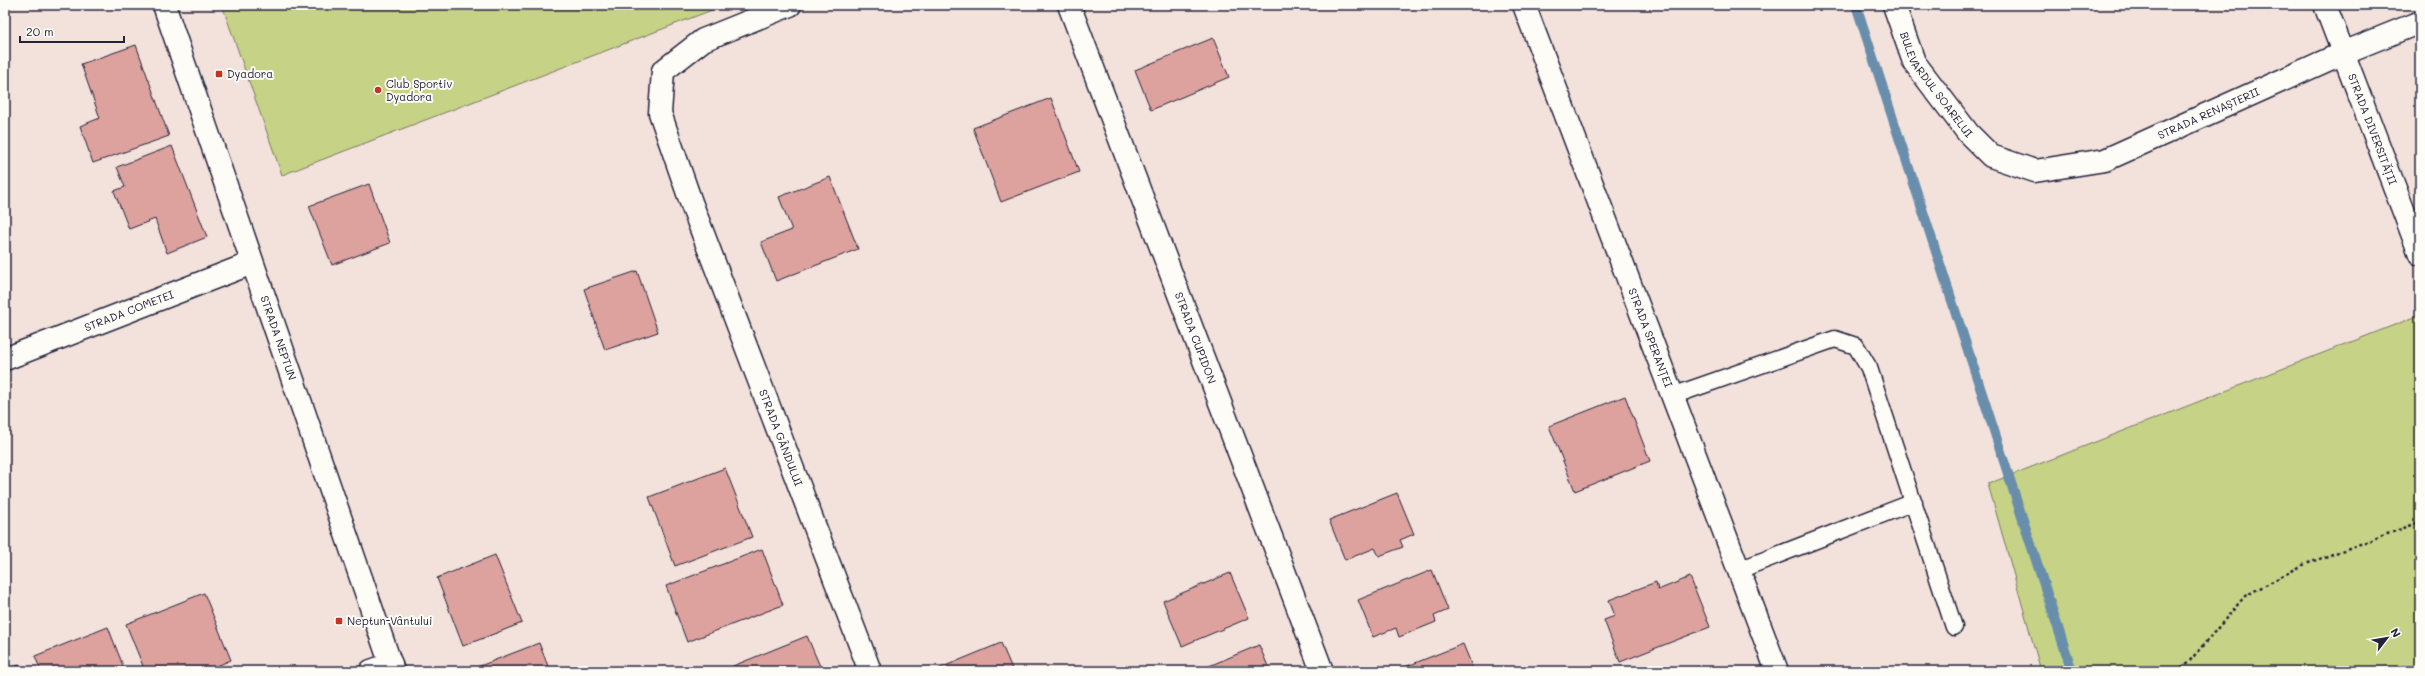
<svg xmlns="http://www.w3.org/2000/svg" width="2425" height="676" font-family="Mali,sans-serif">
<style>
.green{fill:#c6d286;stroke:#747a60}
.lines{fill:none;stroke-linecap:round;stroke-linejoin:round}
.stream{stroke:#688eac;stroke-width:10}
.building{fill:#dda29e;stroke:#22223b}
.lane-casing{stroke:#22223b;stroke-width:19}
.street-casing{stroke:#22223b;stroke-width:25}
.secondary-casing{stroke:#22223b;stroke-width:25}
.path{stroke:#22223b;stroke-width:2.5;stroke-dasharray:3 3;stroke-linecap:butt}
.lane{stroke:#fdfcf7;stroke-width:16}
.street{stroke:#fdfcf7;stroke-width:22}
.secondary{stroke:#fdfcf7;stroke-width:22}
.poi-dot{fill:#c8321e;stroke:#fdfcf7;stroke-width:1.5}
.labels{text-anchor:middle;stroke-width:4;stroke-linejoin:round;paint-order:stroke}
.poi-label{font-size:11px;fill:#22223b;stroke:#fdfcf7;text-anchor:start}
.street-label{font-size:11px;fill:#22223b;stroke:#fdfcf7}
</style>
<rect width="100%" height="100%" fill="#f3e1dc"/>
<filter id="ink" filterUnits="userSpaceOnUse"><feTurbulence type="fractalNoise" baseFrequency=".025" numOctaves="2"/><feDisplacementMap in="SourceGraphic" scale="8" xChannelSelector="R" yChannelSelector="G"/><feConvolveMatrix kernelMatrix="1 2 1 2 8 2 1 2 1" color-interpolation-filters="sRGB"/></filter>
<g filter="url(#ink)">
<g class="green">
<path d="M 222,5 L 725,5 L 282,175 Z"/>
<path d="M 2420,315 L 2420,671 L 2041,671 L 1988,484 Z"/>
</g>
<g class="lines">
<path class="stream" d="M 1856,5 L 2072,671"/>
</g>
<g class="building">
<path d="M 1213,38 L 1229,77 L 1151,110 L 1135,70 Z"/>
<path d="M 136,45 L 169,136 L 93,163 L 80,126 L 100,118 L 81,64 Z"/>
<path d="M 1051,98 L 1079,172 L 1001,202 L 973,128 Z"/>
<path d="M 172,146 L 207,237 L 167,253 L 155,219 L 129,229 L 114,191 L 125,187 L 117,167 Z"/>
<path d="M 830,177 L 858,249 L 776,281 L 761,242 L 792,230 L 779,197 Z"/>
<path d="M 369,184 L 390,243 L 332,265 L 309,206 Z"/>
<path d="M 637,271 L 658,332 L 605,350 L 584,289 Z"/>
<path d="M 1625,396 L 1650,461 L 1575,491 L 1549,426 Z"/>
<path d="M 725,468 L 752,537 L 675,566 L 649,497 Z"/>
<path d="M 1397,493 L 1414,534 L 1400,540 L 1403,547 L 1379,556 L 1375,548 L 1345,560 L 1329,520 Z"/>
<path d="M 762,549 L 783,605 L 687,642 L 666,586 Z"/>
<path d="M 495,555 L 522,623 L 463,646 L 437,578 Z"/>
<path d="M 1432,570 L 1448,610 L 1434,616 L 1436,622 L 1399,637 L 1396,628 L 1373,637 L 1358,600 Z"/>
<path d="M 1230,573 L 1249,618 L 1182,646 L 1163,601 Z"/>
<path d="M 1690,577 L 1710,627 L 1620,662 L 1604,620 L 1615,616 L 1609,600 L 1656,582 L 1658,590 Z"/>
<path d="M 204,593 L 231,660 L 205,671 L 145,671 L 126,624 Z"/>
<path d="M 108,627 L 125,671 L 41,671 L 35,656 Z"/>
<path d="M 807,636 L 822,671 L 735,671 L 733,666 Z"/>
<path d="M 539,643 L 550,671 L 467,671 Z"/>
<path d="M 1001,643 L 1013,671 L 933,671 Z"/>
<path d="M 1463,644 L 1474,671 L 1395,671 Z"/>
<path d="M 1259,645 L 1270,671 L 1203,671 L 1202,669 Z"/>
<path d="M 19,665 L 21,671 L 5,671 L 5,670 Z"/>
</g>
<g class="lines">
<g class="lane-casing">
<g id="lane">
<path d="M 1672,396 L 1835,339 L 1856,346 L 1869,368 L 1954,627"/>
<path d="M 1739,570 L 1914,502"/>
</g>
</g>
<g class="street-casing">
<g id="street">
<path id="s1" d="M 790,5 L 703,40 L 663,71 L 660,113 L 692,205 L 870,671"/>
<path id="s2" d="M 1069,5 L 1322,671"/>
<path id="s3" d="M 1524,5 L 1777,671"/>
<path id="s4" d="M 1894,5 L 1914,62 L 1968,133 L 1991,156 L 2035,171 L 2105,160 L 2343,53 L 2420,22"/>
<path id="s5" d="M 2325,5 L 2420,254"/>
<path id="s6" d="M 5,359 L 252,263"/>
<path d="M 371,671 L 391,664"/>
</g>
</g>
<g class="secondary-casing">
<g id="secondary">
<path id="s7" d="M 164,5 L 393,671"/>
</g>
</g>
<path class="path" d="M 2175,671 L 2188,663 L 2245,596 L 2303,565 L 2420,522"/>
<use href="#lane" class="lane"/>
<use href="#street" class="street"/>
<use href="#secondary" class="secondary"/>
</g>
</g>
<g class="poi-dot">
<rect x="215" y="70" width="8" height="8" rx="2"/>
<circle cx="378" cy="90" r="4"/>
<rect x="335" y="617" width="8" height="8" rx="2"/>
</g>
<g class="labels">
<g class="poi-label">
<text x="227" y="78">Dyadora</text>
<text x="386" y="88">Club Sportiv<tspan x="386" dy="13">Dyadora</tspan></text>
<text x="347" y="625">Neptun-Vântului</text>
</g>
<g class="street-label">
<text dy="4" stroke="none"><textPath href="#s4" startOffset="91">BULEVARDUL SOARELUI</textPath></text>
<text dy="4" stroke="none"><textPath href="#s4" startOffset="413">STRADA RENAȘTERII</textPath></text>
<text dy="4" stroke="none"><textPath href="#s5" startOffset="133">STRADA DIVERSITĂȚII</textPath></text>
<text dy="4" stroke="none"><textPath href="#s6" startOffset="133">STRADA COMETEI</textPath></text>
<text dy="4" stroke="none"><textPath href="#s7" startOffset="352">STRADA NEPTUN</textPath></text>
<text dy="4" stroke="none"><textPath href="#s2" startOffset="356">STRADA CUPIDON</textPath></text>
<text dy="4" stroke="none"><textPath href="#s3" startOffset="356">STRADA SPERANȚEI</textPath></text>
<text dy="4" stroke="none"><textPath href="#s1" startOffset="533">STRADA GÂNDULUI</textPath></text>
</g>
</g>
<rect width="2425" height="676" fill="none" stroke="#fdfcf7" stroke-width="20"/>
<rect x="10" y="10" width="2405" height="656" fill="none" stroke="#22223b" stroke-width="1.5" filter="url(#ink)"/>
<g transform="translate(2387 638) rotate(59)" stroke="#fdfcf7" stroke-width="3" paint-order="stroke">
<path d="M0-3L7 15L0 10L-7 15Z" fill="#22223b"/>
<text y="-6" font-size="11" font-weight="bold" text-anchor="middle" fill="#22223b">N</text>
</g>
<path d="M20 36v6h104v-6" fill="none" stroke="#22223b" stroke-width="2"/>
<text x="26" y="36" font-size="12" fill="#22223b" stroke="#fdfcf7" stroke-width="3" paint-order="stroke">20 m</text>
</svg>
